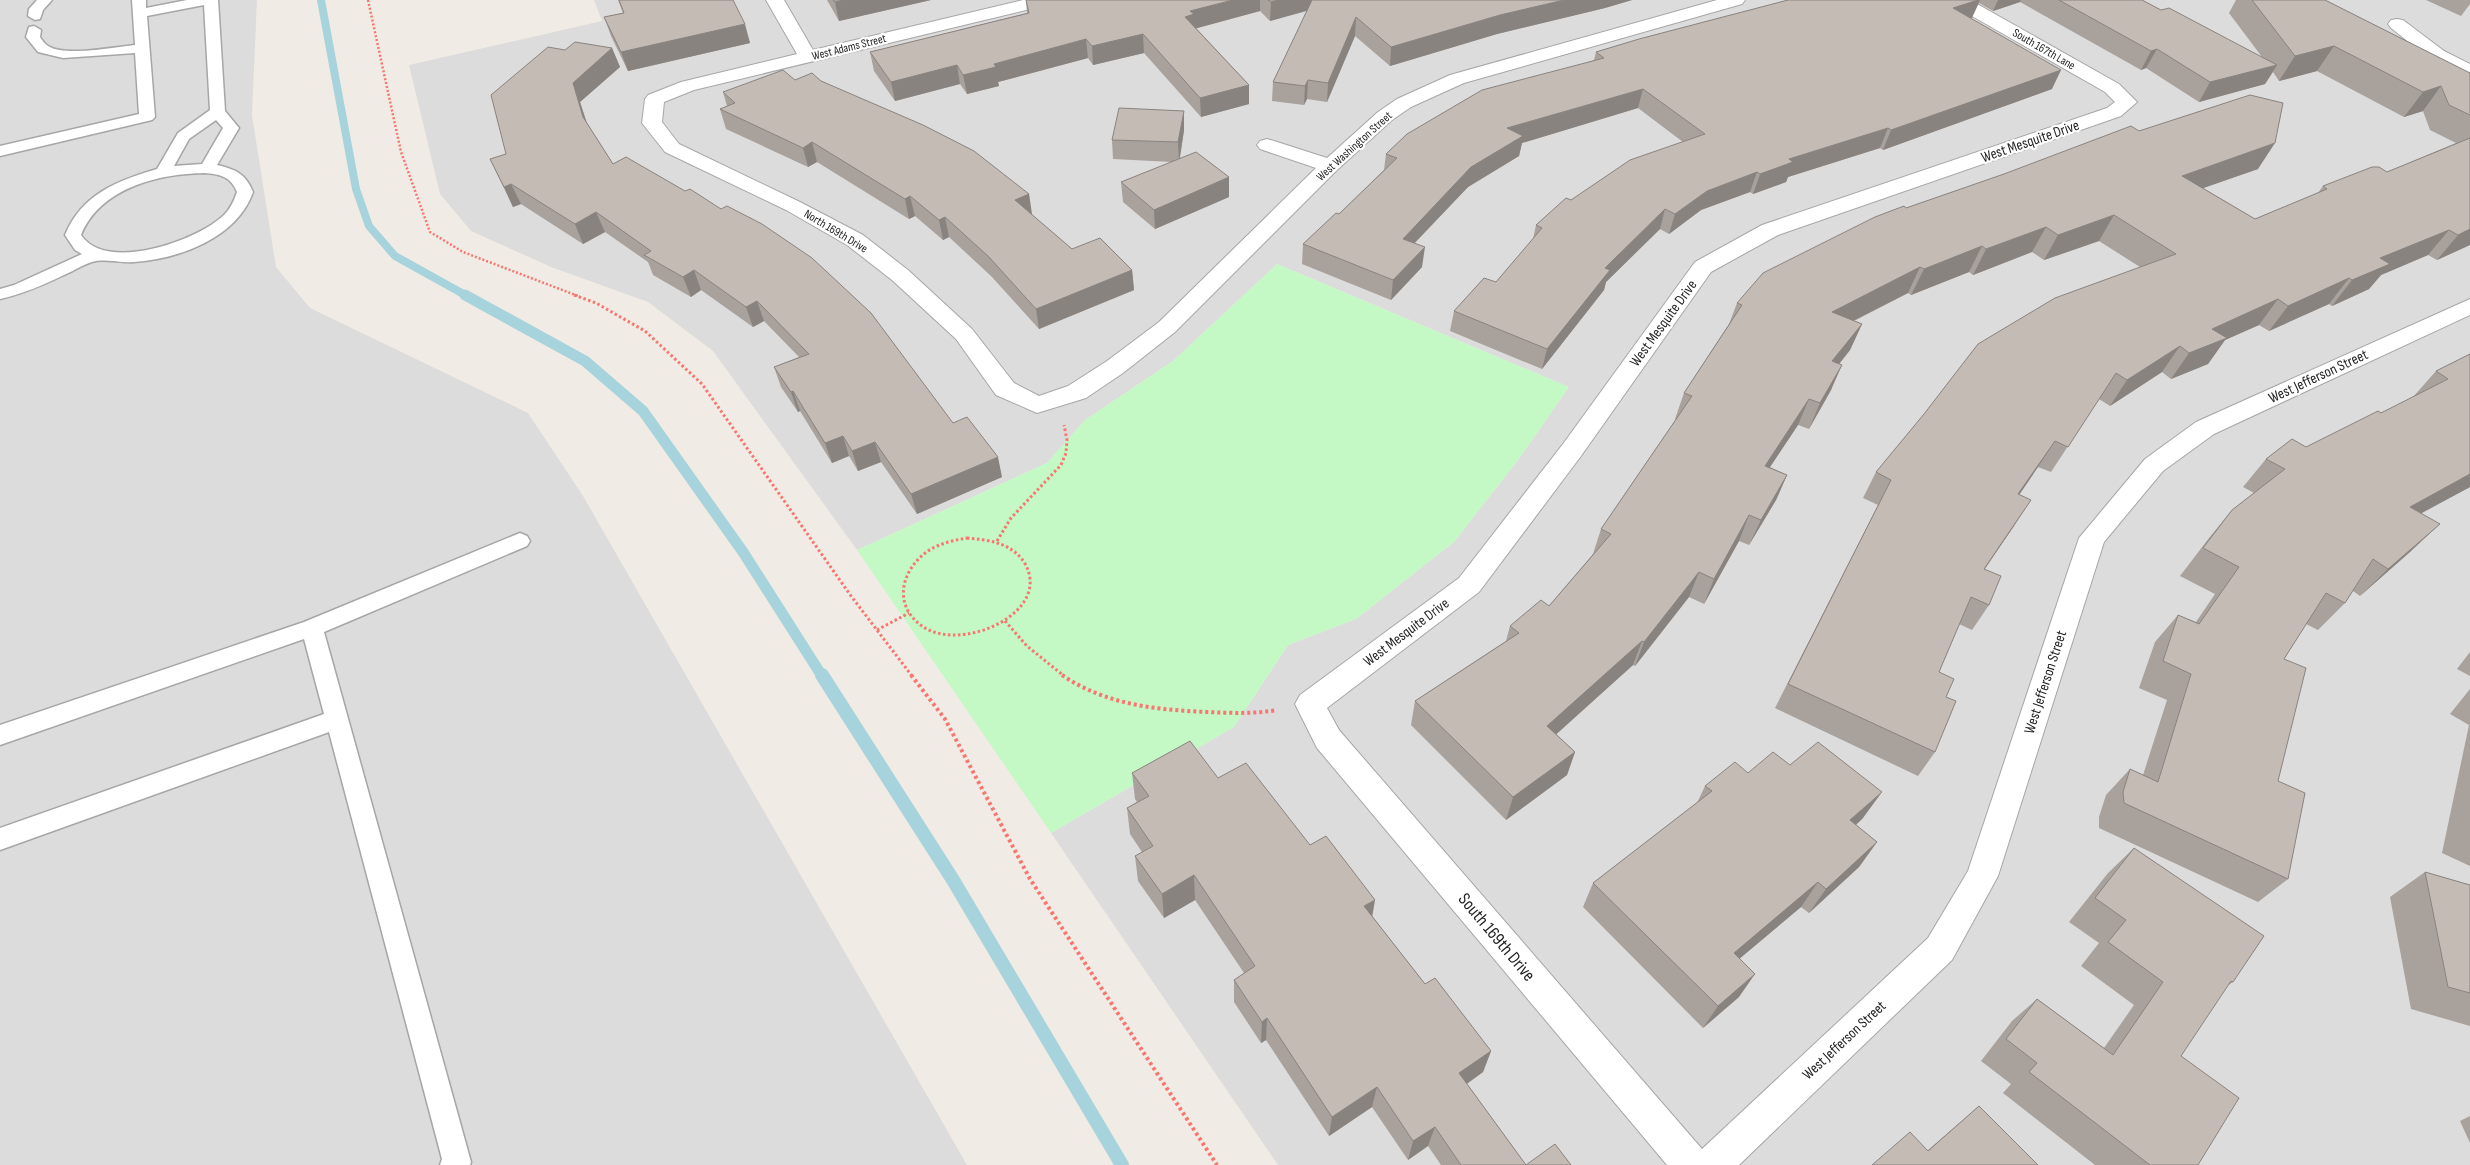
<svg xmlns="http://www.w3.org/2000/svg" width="2470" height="1165" font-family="'Sofia Sans Condensed',sans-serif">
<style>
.residential{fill:#dddcdc}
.park{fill:#c4f8c5}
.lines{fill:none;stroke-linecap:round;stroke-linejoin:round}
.stream-far2{stroke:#a7d3dc;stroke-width:8}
.stream-far1{stroke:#a7d3dc;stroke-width:11}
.stream{stroke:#a7d3dc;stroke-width:14}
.service-casing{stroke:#a6a6a6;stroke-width:3}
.minor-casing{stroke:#a6a6a6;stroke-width:2}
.path-far2{stroke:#f7766f;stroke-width:2.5;stroke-dasharray:2 2;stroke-linecap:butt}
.path-far1{stroke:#f7766f;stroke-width:3;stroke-dasharray:2.5 2.5;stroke-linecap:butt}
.path{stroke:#f7766f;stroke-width:4;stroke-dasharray:3 3;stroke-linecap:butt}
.service{fill:#fff;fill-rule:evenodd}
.minor{fill:#fff;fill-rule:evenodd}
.wall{fill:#a9a19c}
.shaded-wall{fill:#89837f}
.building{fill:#c4bbb5;stroke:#89837f}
.labels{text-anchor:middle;stroke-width:4.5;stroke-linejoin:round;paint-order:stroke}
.far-street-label{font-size:12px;fill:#1f1f1f;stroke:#fff}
.street-label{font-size:15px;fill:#1f1f1f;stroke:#fff}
.near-street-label{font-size:18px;fill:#1f1f1f;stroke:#fff}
</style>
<rect width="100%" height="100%" fill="#f0ece5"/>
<g class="residential">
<path d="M 0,0 L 257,0 L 252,115 L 276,267 L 310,308 L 528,413 L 583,496 L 967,1165 L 0,1165 Z"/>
<path d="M 594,0 L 2470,0 L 2470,1165 L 1278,1165 L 1051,833 L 1234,727 L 1288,645 L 1356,619 L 1454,542 L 1518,460 L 1569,387 L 1277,264 L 1173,361 L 1085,420 L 1047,463 L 857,550 L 713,351 L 648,302 L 551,267 L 471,231 L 440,194 L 409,65 L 602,21 Z"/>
</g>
<path class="park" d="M 1277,264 L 1569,387 L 1518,460 L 1454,542 L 1356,619 L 1288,645 L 1234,727 L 1051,833 L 857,550 L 1047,463 L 1085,420 L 1173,361 Z"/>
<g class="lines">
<path class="stream-far2" d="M 321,0 L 356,189 L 369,226 L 395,256 L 467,296"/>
<path class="stream-far1" d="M 465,295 L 585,361 L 643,411 L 743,552 L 822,676"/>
<path class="stream" d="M 822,675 L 953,880 L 1122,1165"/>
<g class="service-casing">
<g id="service">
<path d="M 37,0 L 52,0 L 43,10 L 40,19 L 35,20 L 28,16 L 29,9 Z"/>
<path d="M 132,0 L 146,0 L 146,8 L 187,0 L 218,0 L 225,111 L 239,128 L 217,165 C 235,169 246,174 253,192 C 237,238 179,259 134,262 C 124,263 103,259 96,261 C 85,263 74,271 64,275 C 43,285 23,294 0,299 L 0,289 L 14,285 L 82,254 L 75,250 L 65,235 C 82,194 117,181 157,169 L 178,133 L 210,110 L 204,5 L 147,16 L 155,117 L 152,120 L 0,156 L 0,146 L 139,114 L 135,53 L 63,58 L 38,52 L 26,37 L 29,27 L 34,26 L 41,30 L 40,37 C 42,40 45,44 48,46 C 65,57 115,47 135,45 ZM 216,120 L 223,128 L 202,164 L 174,166 L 189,139 ZM 204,173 C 219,174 231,176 237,192 C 234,201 230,209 224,215 C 197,241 106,273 81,235 C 100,188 158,174 204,173 Z"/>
<path d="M 520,533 L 527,536 L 530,541 L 527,546 L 324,632 L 471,1162 L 470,1165 L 440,1165 L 442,1159 L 329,732 L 0,850 L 0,828 L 324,714 L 304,639 L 0,745 L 0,725 L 304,622 Z"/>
</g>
</g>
<g class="minor-casing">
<g id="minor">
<path d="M 766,0 L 784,0 L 813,50 L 1023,0 L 1054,0 L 1051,4 L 694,90 L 664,102 L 662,122 L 679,144 L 800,202 L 863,235 L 908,270 L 972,329 L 1014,383 L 1039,396 L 1068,386 L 1107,361 L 1159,322 L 1316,168 L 1260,149 L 1257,145 L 1260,141 L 1267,139 L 1274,141 L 1327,158 L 1378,112 L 1397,99 L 1450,75 L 1717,0 L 1745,0 L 1742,4 L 1464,83 L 1411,107 L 1392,120 L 1337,170 L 1175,332 L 1123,373 L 1086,398 L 1037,413 L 996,395 L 956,339 L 892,280 L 847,245 L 786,210 L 665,152 L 642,123 L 645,99 L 648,95 L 681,82 L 797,54 Z"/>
<path d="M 1948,0 L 1970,0 L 2119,84 L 2137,102 L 2121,116 L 1778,235 L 1711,272 L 1581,456 L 1479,592 L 1327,708 L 1339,730 L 1702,1149 L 1928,938 L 1968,871 L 2079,538 L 2145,459 L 2196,422 L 2470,299 L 2470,315 L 2214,434 L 2163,471 L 2104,542 L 1998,876 L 1952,960 L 1739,1165 L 1667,1165 L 1317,748 L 1295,704 L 1300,695 L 1459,578 L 1563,444 L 1695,262 L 1762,225 L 2107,108 L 2115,102 L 2105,92 L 1951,4 Z"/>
<path d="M 2397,19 L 2403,20 L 2444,51 L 2470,64 L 2470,77 L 2430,59 L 2391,28 L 2388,24 L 2391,20 Z"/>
</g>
</g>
<path class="path-far2" d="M 368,0 L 401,152 L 430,232 L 463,252 L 578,296"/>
<g class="path-far1">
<path d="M 574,295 L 596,303 L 645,331 L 702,384 L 851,596 L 912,676"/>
<path d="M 967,538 C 977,539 988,540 997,543 C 1008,546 1018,553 1024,562 C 1055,612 961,654 922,626 C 891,604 902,567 931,549 C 942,543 955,540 967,538 Z"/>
<path d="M 997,541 L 1011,518 L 1061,465 L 1066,453 L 1067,440 L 1064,425"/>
<path d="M 1005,621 L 1027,646 L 1064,676"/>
<path d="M 877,630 L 909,613"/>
</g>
<g class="path">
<path d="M 911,675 L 945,719 L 1030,879 L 1217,1165"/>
<path d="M 1062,675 C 1106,705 1157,710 1208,712 C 1231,713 1254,714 1277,710"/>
</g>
<use href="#service" class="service"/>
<use href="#minor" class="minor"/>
</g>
<g class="wall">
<path d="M 618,0 L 733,0 L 750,43 L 628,71 L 611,36 L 604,17 L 623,13 Z"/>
<path d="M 827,0 L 931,0 L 839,21 Z"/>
<path d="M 1026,0 L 1632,0 L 1605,8 L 1497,34 L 1390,66 L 1355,36 L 1327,102 L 1307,99 L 1304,105 L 1272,101 L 1273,82 L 1307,11 L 1270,21 L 1260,11 L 1196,28 L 1249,85 L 1249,104 L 1201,117 L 1144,53 L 1093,65 L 1088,58 L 998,82 L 999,86 L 967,94 L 960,84 L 895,101 L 874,71 L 870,52 L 1027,13 Z"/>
<path d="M 1788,0 L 2142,0 L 2161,10 L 2262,57 L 2229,13 L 2236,0 L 2325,0 L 2470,73 L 2470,245 L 2437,260 L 2428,255 L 2381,275 L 2369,289 L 2332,306 L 2329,304 L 2269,331 L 2259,325 L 2225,340 L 2208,364 L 2171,379 L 2162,372 L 2110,406 L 2099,399 L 2051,472 L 2038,467 L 2019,495 L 2014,526 L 1985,569 L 1989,605 L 1972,630 L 1959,624 L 1939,672 L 1946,697 L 1935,752 L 1918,776 L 1775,708 L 1878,505 L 1863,498 L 1876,472 L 2140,267 L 2099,241 L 2044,260 L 2032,252 L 1973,275 L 1969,272 L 1911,295 L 1908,293 L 1854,321 L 1862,324 L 1850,350 L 1839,364 L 1831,390 L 1809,429 L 1798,425 L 1770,467 L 1787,475 L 1776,500 L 1749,545 L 1739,541 L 1704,604 L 1689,597 L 1635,666 L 1633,665 L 1556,734 L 1575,752 L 1567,775 L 1506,820 L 1411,725 L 1415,701 L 1506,641 L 1510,626 L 1549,606 L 1593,554 L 1601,529 L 1676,419 L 1675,419 L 1684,393 L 1729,324 L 1737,303 L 1906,208 L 2139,131 L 2258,169 L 2203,188 L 2255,219 L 2318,193 L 2323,186 L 2387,172 L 2456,143 L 2430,130 L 2423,111 L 2404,117 L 2317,71 L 2279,81 L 2273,72 L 2265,84 L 2199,102 L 2146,68 L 2141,70 L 2020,2 L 1993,11 L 1979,3 L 1971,18 L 2052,89 L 1883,150 L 1880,148 L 1788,177 L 1786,182 L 1753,194 L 1750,192 L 1701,210 L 1669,234 L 1660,229 L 1606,282 L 1604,290 L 1542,369 L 1450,331 L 1454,311 L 1496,282 L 1533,239 L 1536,225 L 1571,200 L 1683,142 L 1638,108 L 1522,143 L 1519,156 L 1468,187 L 1415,243 L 1422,267 L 1391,300 L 1302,264 L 1303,244 L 1339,214 L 1384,170 L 1386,154 L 1594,60 L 1596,52 Z"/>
<path d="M 2426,0 L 2470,0 L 2470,4 L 2461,16 Z"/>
<path d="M 612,48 L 620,67 L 580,102 L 587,123 L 613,164 L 953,423 L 1002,477 L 917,514 L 881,462 L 858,471 L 849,456 L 832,463 L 800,411 L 798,412 L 781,387 L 774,367 L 799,357 L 764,321 L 753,327 L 701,290 L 691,297 L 653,275 L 648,262 L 605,232 L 583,244 L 521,204 L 513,207 L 490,159 L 506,154 L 565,50 Z"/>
<path d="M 795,80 L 821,81 L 1029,194 L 1031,214 L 1072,249 L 1132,270 L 1134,290 L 1039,329 L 992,277 L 949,237 L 943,240 L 915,216 L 909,219 L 817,162 L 808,167 L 726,129 L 720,109 L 727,106 L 723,92 Z"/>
<path d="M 1184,130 L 1180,158 L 1229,197 L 1155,229 L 1123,202 L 1121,182 L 1172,162 L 1113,159 L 1112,140 Z"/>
<path d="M 2470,354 L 2470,487 L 2421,513 L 2411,551 L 2360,596 L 2353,591 L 2345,603 L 2318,630 L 2306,624 L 2284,659 L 2278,781 L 2288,879 L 2258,902 L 2099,828 L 2099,817 L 2106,795 L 2130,769 L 2143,775 L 2167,700 L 2139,688 L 2155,642 L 2178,615 L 2196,622 L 2215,594 L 2180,576 L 2209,538 L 2232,510 L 2254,493 L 2243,487 L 2266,459 L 2306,447 L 2381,413 L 2413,397 L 2436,371 Z"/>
<path d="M 2470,652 L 2470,676 L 2457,669 Z"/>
<path d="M 2470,689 L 2470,866 L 2442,853 L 2469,725 L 2450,714 Z"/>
<path d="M 1790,765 L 1863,818 L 1856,825 L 1877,842 L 1859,867 L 1809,913 L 1801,907 L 1740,958 L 1739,997 L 1703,1028 L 1583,907 L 1593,883 L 1697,803 L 1705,786 L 1748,773 Z"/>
<path d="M 1132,773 L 1218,778 L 1310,845 L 1372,916 L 1425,984 L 1491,1051 L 1483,1072 L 1467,1084 L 1526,1165 L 1571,1165 L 1441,1165 L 1428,1146 L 1408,1160 L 1372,1107 L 1329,1136 L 1266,1040 L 1261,1043 L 1234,1002 L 1234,980 L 1244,973 L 1195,900 L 1164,918 L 1138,881 L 1135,856 L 1142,852 L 1130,834 L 1127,808 L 1137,802 L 1135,799 Z"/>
<path d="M 2134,848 L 2233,982 L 2227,986 L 2181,1056 L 2198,1165 L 2095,1165 L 2003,1093 L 2011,1084 L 1981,1061 L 2012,1021 L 2037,999 L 2104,1048 L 2134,1005 L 2081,966 L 2099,943 L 2069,922 L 2108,873 Z"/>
<path d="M 2425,872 L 2470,885 L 2470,1026 L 2411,1009 L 2390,897 Z"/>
<path d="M 1979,1106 L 2038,1165 L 1872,1165 L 1928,1150 Z"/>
<path d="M 2470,1116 L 2470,1143 L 2460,1121 Z"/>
</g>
<g class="shaded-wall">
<path d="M 844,0 L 931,0 L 839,21 L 835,2 Z"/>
<path d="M 1233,0 L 1260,0 L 1260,11 L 1194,29 L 1185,17 L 1190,11 Z"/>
<path d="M 1278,0 L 1316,0 L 1316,8 L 1270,21 L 1271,2 Z"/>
<path d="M 1564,0 L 1632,0 L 1605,8 L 1497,34 L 1390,66 L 1391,47 L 1500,15 Z"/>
<path d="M 1978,0 L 1980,0 L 1972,18 L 1945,27 L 1953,8 Z"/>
<path d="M 1998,0 L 2021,0 L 2020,2 L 1993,11 Z"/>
<path d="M 1356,17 L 1355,36 L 1327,102 L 1328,83 Z"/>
<path d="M 745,24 L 750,43 L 628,71 L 621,52 Z"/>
<path d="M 1143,34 L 1144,53 L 1093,65 L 1092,46 Z"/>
<path d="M 1086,39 L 1088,58 L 998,82 L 999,86 L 967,94 L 963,75 L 994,64 Z"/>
<path d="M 2334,46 L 2317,71 L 2279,81 L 2295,56 Z"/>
<path d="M 612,48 L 620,67 L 580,102 L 591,137 L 583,117 L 573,83 Z"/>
<path d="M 2157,49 L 2146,68 L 2141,70 L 2151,51 Z"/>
<path d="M 957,65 L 960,84 L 895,101 L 891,82 Z"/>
<path d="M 2277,65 L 2265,84 L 2199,102 L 2210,82 Z"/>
<path d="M 2061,70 L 2052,89 L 1883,150 L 1891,130 Z"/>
<path d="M 1308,80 L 1307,99 L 1304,105 L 1305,86 Z"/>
<path d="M 1249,85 L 1249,104 L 1201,117 L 1200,98 Z"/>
<path d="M 2441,86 L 2423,111 L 2404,117 L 2423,92 Z"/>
<path d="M 1643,89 L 1638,108 L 1522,143 L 1519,156 L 1468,187 L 1400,258 L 1403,239 L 1507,128 Z"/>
<path d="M 1184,111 L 1184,130 L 1179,162 L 1178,142 Z"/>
<path d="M 1888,128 L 1880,148 L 1788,177 L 1786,182 L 1753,194 L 1760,174 L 1789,159 Z"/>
<path d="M 812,142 L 817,162 L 808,167 L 803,148 Z"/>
<path d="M 2275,143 L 2258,169 L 2166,201 L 2182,176 Z"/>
<path d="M 1757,172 L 1750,192 L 1701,210 L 1669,234 L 1675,214 L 1707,191 Z"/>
<path d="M 1229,177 L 1229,197 L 1155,229 L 1154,210 Z"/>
<path d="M 511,184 L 521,204 L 513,207 L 504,187 Z"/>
<path d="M 1029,194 L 1032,214 L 1018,220 L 1015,200 Z"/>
<path d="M 910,196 L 915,216 L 909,219 L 905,199 Z"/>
<path d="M 1665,209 L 1660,229 L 1606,282 L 1604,290 L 1542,369 L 1547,349 L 1605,268 Z"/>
<path d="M 596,212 L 605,232 L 583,244 L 575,224 Z"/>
<path d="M 2114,215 L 2099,241 L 2044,260 L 2058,235 Z"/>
<path d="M 945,217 L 949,237 L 943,240 L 939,220 Z"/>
<path d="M 2046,227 L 2032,252 L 1973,275 L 1986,249 Z"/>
<path d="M 2470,229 L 2470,245 L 2437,260 L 2458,235 Z"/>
<path d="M 2449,230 L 2428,255 L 2381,275 L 2369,289 L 2332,306 L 2352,280 L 2380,258 Z"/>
<path d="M 1982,246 L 1969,272 L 1911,295 L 1924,269 Z"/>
<path d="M 1425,247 L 1422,267 L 1391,300 L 1393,280 Z"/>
<path d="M 1920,267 L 1908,293 L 1821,337 L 1832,312 Z"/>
<path d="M 694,270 L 701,290 L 691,297 L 683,277 Z"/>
<path d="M 1132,270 L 1134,290 L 1039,329 L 1036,309 Z"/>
<path d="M 2349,278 L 2329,304 L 2269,331 L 2288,306 Z"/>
<path d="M 2278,299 L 2259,325 L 2225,340 L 2208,364 L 2171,379 L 2189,353 L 2212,329 Z"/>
<path d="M 757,301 L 764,321 L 753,327 L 746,307 Z"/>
<path d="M 1862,324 L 1850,350 L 1821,387 L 1832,361 Z"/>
<path d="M 2180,346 L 2162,372 L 2110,406 L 2127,380 Z"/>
<path d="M 1842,365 L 1831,390 L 1809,429 L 1820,403 Z"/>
<path d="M 793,391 L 800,411 L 798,412 L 791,392 Z"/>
<path d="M 1809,399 L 1798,425 L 1754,491 L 1765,466 Z"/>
<path d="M 843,436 L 849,456 L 832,463 L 825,443 Z"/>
<path d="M 2055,441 L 2038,467 L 2002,520 L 2018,494 Z"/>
<path d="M 875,442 L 881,462 L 858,471 L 852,451 Z"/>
<path d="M 998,457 L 1002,477 L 917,514 L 911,494 Z"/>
<path d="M 2470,474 L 2470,487 L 2383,534 L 2410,507 Z"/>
<path d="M 1787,475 L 1776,500 L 1749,545 L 1761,520 Z"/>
<path d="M 2031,500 L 2014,526 L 1967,594 L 1984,569 Z"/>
<path d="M 1749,515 L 1739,541 L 1704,604 L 1714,579 Z"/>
<path d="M 2440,524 L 2411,551 L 2360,596 L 2388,569 Z"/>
<path d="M 1699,572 L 1689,597 L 1635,666 L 1644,642 Z"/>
<path d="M 1642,641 L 1633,665 L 1540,749 L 1547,726 Z"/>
<path d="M 1575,752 L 1567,775 L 1506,820 L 1513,797 Z"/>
<path d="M 1882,792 L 1863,818 L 1833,846 L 1850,820 Z"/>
<path d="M 1877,842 L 1859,867 L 1809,913 L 1826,889 Z"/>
<path d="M 1194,875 L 1195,900 L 1164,918 L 1162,894 Z"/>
<path d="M 1818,882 L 1801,907 L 1719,976 L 1734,953 Z"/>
<path d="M 1375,900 L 1371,924 L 1364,906 Z"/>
<path d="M 1755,974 L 1739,997 L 1703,1028 L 1718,1006 Z"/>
<path d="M 1267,1018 L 1266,1040 L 1261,1043 L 1262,1022 Z"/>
<path d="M 1491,1051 L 1483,1072 L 1452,1094 L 1459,1073 Z"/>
<path d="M 1377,1087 L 1372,1107 L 1329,1136 L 1332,1117 Z"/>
<path d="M 1435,1127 L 1428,1146 L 1408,1160 L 1413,1141 Z"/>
</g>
<g class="building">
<path d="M 619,0 L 733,0 L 745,24 L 621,52 L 604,17 L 624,13 Z"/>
<path d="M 833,0 L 844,0 L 835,2 Z"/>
<path d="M 1026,0 L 1233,0 L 1190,11 L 1194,14 L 1185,17 L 1249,85 L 1200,98 L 1143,34 L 1092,46 L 1086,39 L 994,64 L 996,67 L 963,75 L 957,65 L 891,82 L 870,52 L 1029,13 Z"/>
<path d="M 1268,0 L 1278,0 L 1271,2 Z"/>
<path d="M 1312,0 L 1564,0 L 1500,15 L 1391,47 L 1356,17 L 1328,83 L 1308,80 L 1305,86 L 1273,82 Z"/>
<path d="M 1788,0 L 1978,0 L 1953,8 L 2061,70 L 1891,130 L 1888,128 L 1789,159 L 1793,162 L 1760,174 L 1757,172 L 1707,191 L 1675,214 L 1665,209 L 1605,268 L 1610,270 L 1547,349 L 1454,311 L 1484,278 L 1496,282 L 1542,228 L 1536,225 L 1566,198 L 1571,200 L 1630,160 L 1705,134 L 1643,89 L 1507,128 L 1523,136 L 1471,167 L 1403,239 L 1425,247 L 1393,280 L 1303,244 L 1336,213 L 1339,214 L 1397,158 L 1386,154 L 1407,134 L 1482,90 L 1604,58 L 1596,52 L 1639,39 Z"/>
<path d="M 2059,0 L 2142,0 L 2161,10 L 2169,8 L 2277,65 L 2210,82 L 2157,49 L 2151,51 Z"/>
<path d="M 2252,0 L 2325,0 L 2470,73 L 2470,115 L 2449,105 L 2441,86 L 2423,92 L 2334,46 L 2295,56 Z"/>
<path d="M 575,42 L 612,48 L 573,83 L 583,117 L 613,164 L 626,157 L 685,191 L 690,189 L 721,209 L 727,206 L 762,224 L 812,258 L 871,313 L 953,423 L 967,417 L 998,457 L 911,494 L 875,442 L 852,451 L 843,436 L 825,443 L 793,391 L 791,392 L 774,367 L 809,354 L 757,301 L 746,307 L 694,270 L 683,277 L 644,255 L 651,251 L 596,212 L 575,224 L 511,184 L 504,187 L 490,159 L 506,154 L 491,95 L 548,47 L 565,50 Z"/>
<path d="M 783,70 L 795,80 L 812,73 L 821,81 L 923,125 L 974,151 L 1029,194 L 1015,200 L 1072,249 L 1100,238 L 1132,270 L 1036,309 L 989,257 L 945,217 L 939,220 L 910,196 L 905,199 L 812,142 L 803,148 L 720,109 L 735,103 L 723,92 Z"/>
<path d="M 2250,95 L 2283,103 L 2275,143 L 2182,176 L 2255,219 L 2327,189 L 2323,186 L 2372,167 L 2379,167 L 2387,172 L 2470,138 L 2470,229 L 2458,235 L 2449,230 L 2380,258 L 2390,264 L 2352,280 L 2349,278 L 2288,306 L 2278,299 L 2212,329 L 2227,338 L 2189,353 L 2180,346 L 2127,380 L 2116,373 L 2068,447 L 2055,441 L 2018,494 L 2031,500 L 1984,569 L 2001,576 L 1989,605 L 1971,597 L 1939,672 L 1954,679 L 1946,697 L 1956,701 L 1935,752 L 1788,684 L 1891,480 L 1876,472 L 1924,414 L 1978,344 L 2055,298 L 2176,254 L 2114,215 L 2058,235 L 2046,227 L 1986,249 L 1982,246 L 1924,269 L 1920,267 L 1832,312 L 1862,324 L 1832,361 L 1842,365 L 1820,403 L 1809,399 L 1765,466 L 1787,475 L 1761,520 L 1749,515 L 1714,579 L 1699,572 L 1644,642 L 1642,641 L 1547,726 L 1575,752 L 1513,797 L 1415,701 L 1519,633 L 1510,626 L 1541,600 L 1549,606 L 1611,534 L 1601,529 L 1692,396 L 1684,393 L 1742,305 L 1737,303 L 1763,273 L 1875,217 L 1904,206 L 1906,208 L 2004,174 L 2131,126 L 2139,131 Z"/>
<path d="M 1119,108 L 1184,111 L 1178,142 L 1112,140 Z"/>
<path d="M 1196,152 L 1229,177 L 1154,210 L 1121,182 Z"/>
<path d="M 2470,354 L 2470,474 L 2410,507 L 2440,524 L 2388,569 L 2373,559 L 2345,603 L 2326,593 L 2284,659 L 2306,668 L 2278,781 L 2305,793 L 2288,879 L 2124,803 L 2123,792 L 2130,769 L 2158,782 L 2191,674 L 2163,661 L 2178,615 L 2199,624 L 2239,567 L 2203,548 L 2232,510 L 2285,469 L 2266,459 L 2292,439 L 2306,447 L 2378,411 L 2381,413 L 2448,379 L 2436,371 Z"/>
<path d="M 1190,741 L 1218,778 L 1246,763 L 1310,845 L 1326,836 L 1375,900 L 1364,906 L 1425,984 L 1435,978 L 1491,1051 L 1459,1073 L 1526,1165 L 1555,1144 L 1571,1165 L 1461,1165 L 1435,1127 L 1413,1141 L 1377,1087 L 1332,1117 L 1267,1018 L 1262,1022 L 1234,980 L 1255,966 L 1194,875 L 1162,894 L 1135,856 L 1153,846 L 1127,808 L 1149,796 L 1132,773 Z"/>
<path d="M 1818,742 L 1882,792 L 1850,820 L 1877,842 L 1826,889 L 1818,882 L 1734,953 L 1755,974 L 1718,1006 L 1593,883 L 1712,791 L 1705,786 L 1735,762 L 1748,773 L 1773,752 L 1790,765 Z"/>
<path d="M 2134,848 L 2264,936 L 2233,982 L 2231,981 L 2181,1056 L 2239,1098 L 2198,1165 L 2150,1165 L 2029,1072 L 2037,1063 L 2006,1039 L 2037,999 L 2113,1055 L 2163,982 L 2108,942 L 2126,920 L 2095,898 Z"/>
<path d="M 2425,872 L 2470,885 L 2470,993 L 2448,987 Z"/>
<path d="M 1979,1106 L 2038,1165 L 1872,1165 L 1910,1132 L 1928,1151 Z"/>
</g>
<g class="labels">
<g class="far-street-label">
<text transform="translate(849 47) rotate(-14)" y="4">West Adams Street</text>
<text transform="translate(2044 49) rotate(30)" y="4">South 167th Lane</text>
<text transform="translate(1354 146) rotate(-42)" y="4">West Washington Street</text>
<text transform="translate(836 231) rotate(31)" y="4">North 169th Drive</text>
</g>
<g class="street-label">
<text transform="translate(2030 141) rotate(-19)" y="5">West Mesquite Drive</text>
<text transform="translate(1663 323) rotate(-54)" y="5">West Mesquite Drive</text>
<text transform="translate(2318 376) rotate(-25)" y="5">West Jefferson Street</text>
<text transform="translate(1406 632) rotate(-37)" y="5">West Mesquite Drive</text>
<text transform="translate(2045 682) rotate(-72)" y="5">West Jefferson Street</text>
<text transform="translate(1844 1040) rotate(-43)" y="5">West Jefferson Street</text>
</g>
<g class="near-street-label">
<text transform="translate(1497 937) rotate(50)" y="6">South 169th Drive</text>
</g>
</g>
</svg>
